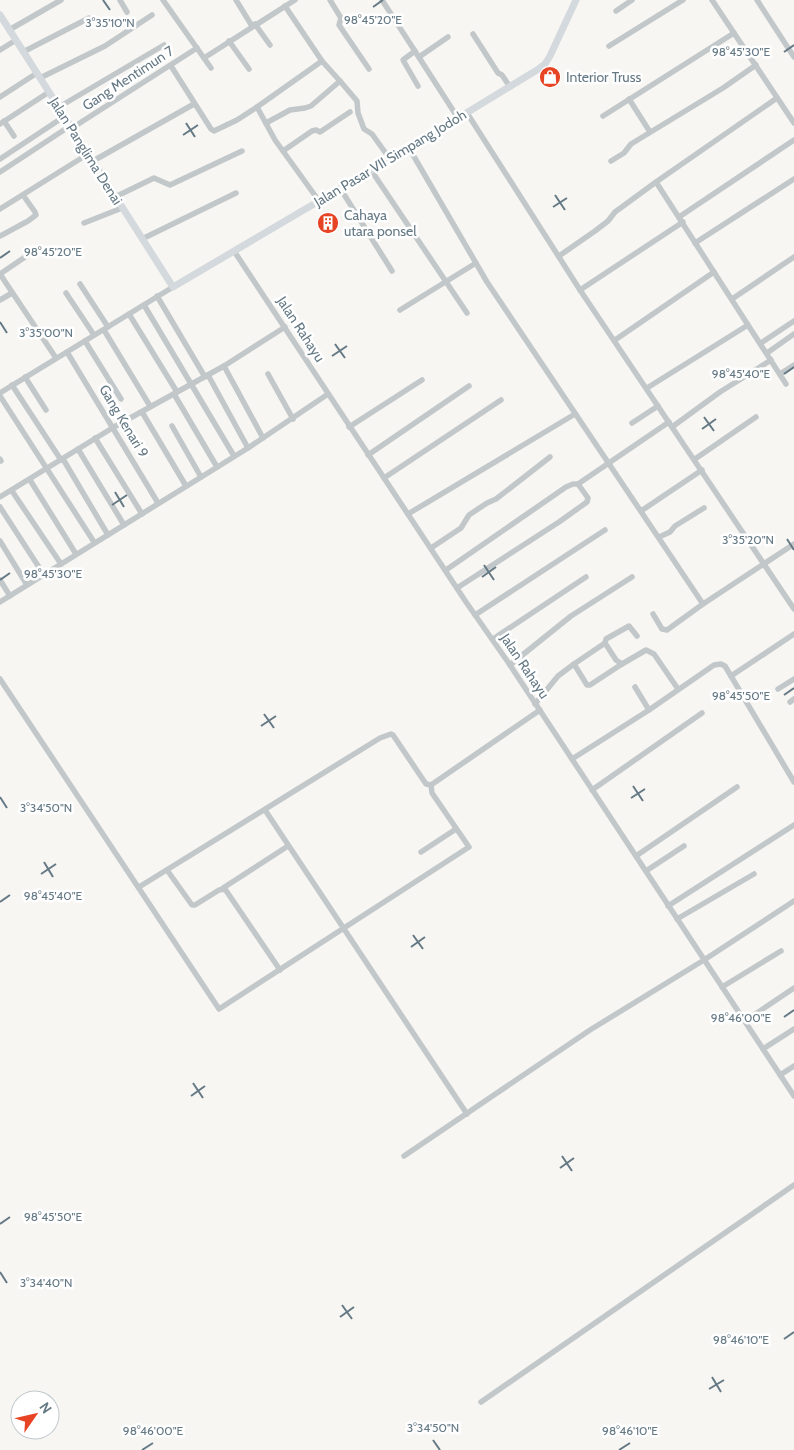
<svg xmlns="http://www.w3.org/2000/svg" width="794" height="1450" font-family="Cabin,sans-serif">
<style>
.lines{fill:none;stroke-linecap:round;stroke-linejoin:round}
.minor{stroke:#c2c7c9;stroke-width:5.5}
.major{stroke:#d4d9dd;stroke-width:7}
.ticks{fill:none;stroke:#657985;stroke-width:2}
.labels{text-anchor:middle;stroke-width:5;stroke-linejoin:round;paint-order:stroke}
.poi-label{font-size:14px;fill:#657985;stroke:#fff;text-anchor:start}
.street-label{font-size:14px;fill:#657985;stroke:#fff}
.ticks-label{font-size:12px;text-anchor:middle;fill:#657985;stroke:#fff;stroke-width:5;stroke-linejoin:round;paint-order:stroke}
</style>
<rect width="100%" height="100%" fill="#f7f6f3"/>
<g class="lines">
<g class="minor">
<path d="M 120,0 L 127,12"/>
<path d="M 163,0 L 211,68"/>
<path d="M 236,0 L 252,26"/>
<path d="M 330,0 L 341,18 L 339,25 L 369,69"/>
<path d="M 382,0 L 458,118"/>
<path d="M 712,0 L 794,123"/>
<path d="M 757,0 L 794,57"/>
<path d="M 285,6 L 322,61 L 340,81"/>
<path d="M 616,11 L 632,0"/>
<path d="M 255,24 L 270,45"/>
<path d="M 9,30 L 61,0"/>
<path d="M 473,34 L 498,73 L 502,75 L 510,87"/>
<path d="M 229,41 L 249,69"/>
<path d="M 609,46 L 683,0"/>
<path d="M 0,50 L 16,40"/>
<path d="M 415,51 L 403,60 L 418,86"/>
<path d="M 23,52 L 89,18"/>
<path d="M 419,57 L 448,37"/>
<path d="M 204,58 L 295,0"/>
<path d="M 171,66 L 211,129 L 214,131 L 237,120 L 257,107 L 322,61"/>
<path d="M 40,78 L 105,46 L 152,15"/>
<path d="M 0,97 L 37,73"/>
<path d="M 629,99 L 650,132"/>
<path d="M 59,107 L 164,45"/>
<path d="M 257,107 L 275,140 L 319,201"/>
<path d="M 467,113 L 580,290 L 794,609"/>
<path d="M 603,116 L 734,33"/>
<path d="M 4,121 L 14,136"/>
<path d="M 266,123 L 290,110 L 305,108 L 311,106 L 340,81 L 357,101 L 358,113 L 364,129 L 372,134 L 390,159"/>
<path d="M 0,124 L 49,92"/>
<path d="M 72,128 L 197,48"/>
<path d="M 409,148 L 487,282 L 703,604"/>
<path d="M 283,151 L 312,131 L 316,130 L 320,132 L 350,112"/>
<path d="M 0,159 L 65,116"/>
<path d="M 93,161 L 194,104"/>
<path d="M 611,161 L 624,153 L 631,144 L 723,88 L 756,65"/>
<path d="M 371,170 L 467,313"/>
<path d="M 0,172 L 70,126"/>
<path d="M 656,182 L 786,384"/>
<path d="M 340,188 L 392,271"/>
<path d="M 115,197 L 154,178 L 170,185 L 242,151"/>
<path d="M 0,209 L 88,154"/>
<path d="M 679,217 L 794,140"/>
<path d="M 84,223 L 122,208"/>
<path d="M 0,236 L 28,221 L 36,215 L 35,212 L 23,195"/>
<path d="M 142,239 L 236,193"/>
<path d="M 695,243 L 794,179"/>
<path d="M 234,251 L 466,602 L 510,665 L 794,1096"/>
<path d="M 559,256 L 595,231 L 608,221 L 615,212 L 656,182 L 777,98"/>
<path d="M 0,274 L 56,358"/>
<path d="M 0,274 L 28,255"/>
<path d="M 80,284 L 108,327"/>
<path d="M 580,290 L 683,222"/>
<path d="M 66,293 L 94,335"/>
<path d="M 157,296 L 205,377"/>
<path d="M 732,299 L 794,257"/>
<path d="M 0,300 L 12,293"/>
<path d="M 144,305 L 234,456"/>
<path d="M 400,310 L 476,263"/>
<path d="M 129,314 L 177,392"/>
<path d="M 104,330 L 150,406"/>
<path d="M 615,340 L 714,272"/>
<path d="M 85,341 L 121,399"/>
<path d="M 761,343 L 794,321"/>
<path d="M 67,352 L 158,503"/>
<path d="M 767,353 L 794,334"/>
<path d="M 224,366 L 263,438"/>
<path d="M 268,374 L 293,419"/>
<path d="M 780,374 L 794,365"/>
<path d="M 208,375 L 248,448"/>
<path d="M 25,377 L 46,410"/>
<path d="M 12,385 L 61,460"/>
<path d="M 647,388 L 748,325"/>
<path d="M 0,393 L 173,287"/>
<path d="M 174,394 L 217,467"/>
<path d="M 0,396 L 94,542"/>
<path d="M 142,412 L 186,486"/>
<path d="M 632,423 L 658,406"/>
<path d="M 172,426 L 201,477"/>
<path d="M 349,427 L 422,380"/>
<path d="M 672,427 L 720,392 L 771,360"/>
<path d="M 95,438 L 142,514"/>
<path d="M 78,449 L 124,525"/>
<path d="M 368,455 L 469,386"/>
<path d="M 0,459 L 1,461"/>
<path d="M 63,459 L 108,535"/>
<path d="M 695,459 L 756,417"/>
<path d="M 384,478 L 501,400"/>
<path d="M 30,480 L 76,554"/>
<path d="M 12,491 L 61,564"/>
<path d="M 0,497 L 114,427 L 224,366 L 285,327"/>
<path d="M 0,507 L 44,575"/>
<path d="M 641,511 L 702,470"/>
<path d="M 408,514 L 575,414"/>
<path d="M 659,537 L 670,532 L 675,526 L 704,508"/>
<path d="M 0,541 L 27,585"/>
<path d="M 431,548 L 461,528 L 469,515 L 487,503 L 496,499 L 550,457"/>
<path d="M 446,570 L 566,487 L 573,484 L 578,484"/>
<path d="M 0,580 L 10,596"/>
<path d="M 457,588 L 559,522 L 587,502 L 588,498 L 578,484 L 669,422"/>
<path d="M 0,602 L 248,448 L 328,394"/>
<path d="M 653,614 L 662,629 L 667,630 L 703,604 L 794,544"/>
<path d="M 475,615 L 605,530"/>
<path d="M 493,639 L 586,577"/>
<path d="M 605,643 L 574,664 L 587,685 L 590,685 L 622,664 L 646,650 L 654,654 L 678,689"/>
<path d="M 622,664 L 616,660 L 605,643 L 606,639 L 629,626 L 637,636"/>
<path d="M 510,665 L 571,616 L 632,577"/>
<path d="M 731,676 L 794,634"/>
<path d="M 0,679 L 219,1009 L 469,847 L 432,793 L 431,785 L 426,784 L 393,735 L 391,734 L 380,738 L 139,887"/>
<path d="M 635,687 L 649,710"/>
<path d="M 778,689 L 794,679"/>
<path d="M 790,702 L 794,699"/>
<path d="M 535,704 L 558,676 L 574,664"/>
<path d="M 572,759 L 649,710 L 714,665 L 721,664 L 725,666 L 794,782"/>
<path d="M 431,785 L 540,710"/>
<path d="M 592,790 L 702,713"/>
<path d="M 265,810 L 467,1114"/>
<path d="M 421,852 L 456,829"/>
<path d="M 636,856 L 737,787"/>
<path d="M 167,870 L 192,905 L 195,905 L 219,890 L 225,889 L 280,970"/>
<path d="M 646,871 L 684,846"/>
<path d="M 223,888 L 288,846"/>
<path d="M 668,906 L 794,825"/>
<path d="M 677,919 L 754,874"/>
<path d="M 722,987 L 781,951"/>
<path d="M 745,1021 L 794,988"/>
<path d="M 763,1049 L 794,1029"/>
<path d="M 780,1075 L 794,1066"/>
<path d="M 404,1156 L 590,1030 L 704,960 L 794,901"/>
<path d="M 481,1402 L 794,1185"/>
</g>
<path class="major" d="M 0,15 L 173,287 L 409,148 L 537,70 L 545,64 L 550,56 L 576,0"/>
</g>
<path class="ticks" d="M 103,0 L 110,10M 373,7 L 383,0M 784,52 L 794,45M 186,123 L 195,137M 183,135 L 198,125M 555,195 L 565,210M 553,207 L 567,198M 0,258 L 10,251M 0,322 L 7,333M 335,344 L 345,358M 332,356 L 347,346M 784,374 L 794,367M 704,417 L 714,431M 702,429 L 716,419M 115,492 L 124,507M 112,505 L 127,495M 787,539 L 794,550M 484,565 L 494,580M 482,577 L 496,567M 0,580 L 10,573M 784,695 L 794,688M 264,714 L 274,728M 261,726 L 276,716M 633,786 L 643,801M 0,797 L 7,808M 631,798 L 645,789M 44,862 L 53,877M 41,874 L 56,864M 0,902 L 10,895M 413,935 L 423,949M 411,947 L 425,937M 784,1017 L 794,1010M 193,1083 L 203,1098M 191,1096 L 205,1086M 562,1156 L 572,1171M 560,1168 L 574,1158M 0,1224 L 10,1217M 0,1272 L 7,1283M 342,1305 L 352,1319M 340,1317 L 354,1307M 784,1339 L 794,1332M 712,1377 L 721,1392M 709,1389 L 724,1380M 433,1440 L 440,1450M 142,1450 L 153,1443M 619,1450 L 630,1443"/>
<defs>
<g id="shop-disc" transform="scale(1.125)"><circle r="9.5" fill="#e64424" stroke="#fff"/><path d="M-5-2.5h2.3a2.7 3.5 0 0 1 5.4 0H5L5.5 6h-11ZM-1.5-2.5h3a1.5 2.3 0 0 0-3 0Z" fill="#fff"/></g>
<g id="building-disc" transform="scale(1.125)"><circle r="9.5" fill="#e64424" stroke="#fff"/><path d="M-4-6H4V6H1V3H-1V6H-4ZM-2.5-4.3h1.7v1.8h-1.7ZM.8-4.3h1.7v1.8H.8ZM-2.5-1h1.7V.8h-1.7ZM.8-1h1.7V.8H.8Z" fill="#fff"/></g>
</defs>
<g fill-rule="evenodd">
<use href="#shop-disc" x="550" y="77"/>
<use href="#building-disc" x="328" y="223"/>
</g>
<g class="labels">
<g class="poi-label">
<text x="566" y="82">Interior Truss</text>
<text x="344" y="220">Cahaya<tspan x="344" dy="16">utara ponsel</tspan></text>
</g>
<g class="street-label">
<text transform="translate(128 78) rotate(-33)" y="5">Gang Mentimun 7</text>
<text transform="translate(86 151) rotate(58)" y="5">Jalan Panglima Denai</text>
<text transform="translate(390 158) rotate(-31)" y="5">Jalan Pasar VII Simpang Jodoh</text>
<text transform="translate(301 329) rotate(57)" y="5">Jalan Rahayu</text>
<text transform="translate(124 421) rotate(59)" y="5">Gang Kenari 9</text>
<text transform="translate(525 666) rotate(56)" y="5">Jalan Rahayu</text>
</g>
</g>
<g class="ticks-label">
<text x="373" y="24">98°45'20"E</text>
<text x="110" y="27">3°35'10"N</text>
<text x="741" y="56">98°45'30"E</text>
<text x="53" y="256">98°45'20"E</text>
<text x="46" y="337">3°35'00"N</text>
<text x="741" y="378">98°45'40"E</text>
<text x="748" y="544">3°35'20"N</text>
<text x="53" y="578">98°45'30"E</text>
<text x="741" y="700">98°45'50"E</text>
<text x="46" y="812">3°34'50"N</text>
<text x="53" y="900">98°45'40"E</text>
<text x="741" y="1022">98°46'00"E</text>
<text x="53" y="1221">98°45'50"E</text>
<text x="46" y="1287">3°34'40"N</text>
<text x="741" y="1344">98°46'10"E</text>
<text x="433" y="1432">3°34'50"N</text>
<text x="153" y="1435">98°46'00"E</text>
<text x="630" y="1435">98°46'10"E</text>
</g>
<g transform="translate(35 1415) rotate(56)"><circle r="24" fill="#ffffff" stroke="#c1c9ce"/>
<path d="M0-4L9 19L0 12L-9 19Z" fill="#e64424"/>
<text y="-8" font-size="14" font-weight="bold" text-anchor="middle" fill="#657985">N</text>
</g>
</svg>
